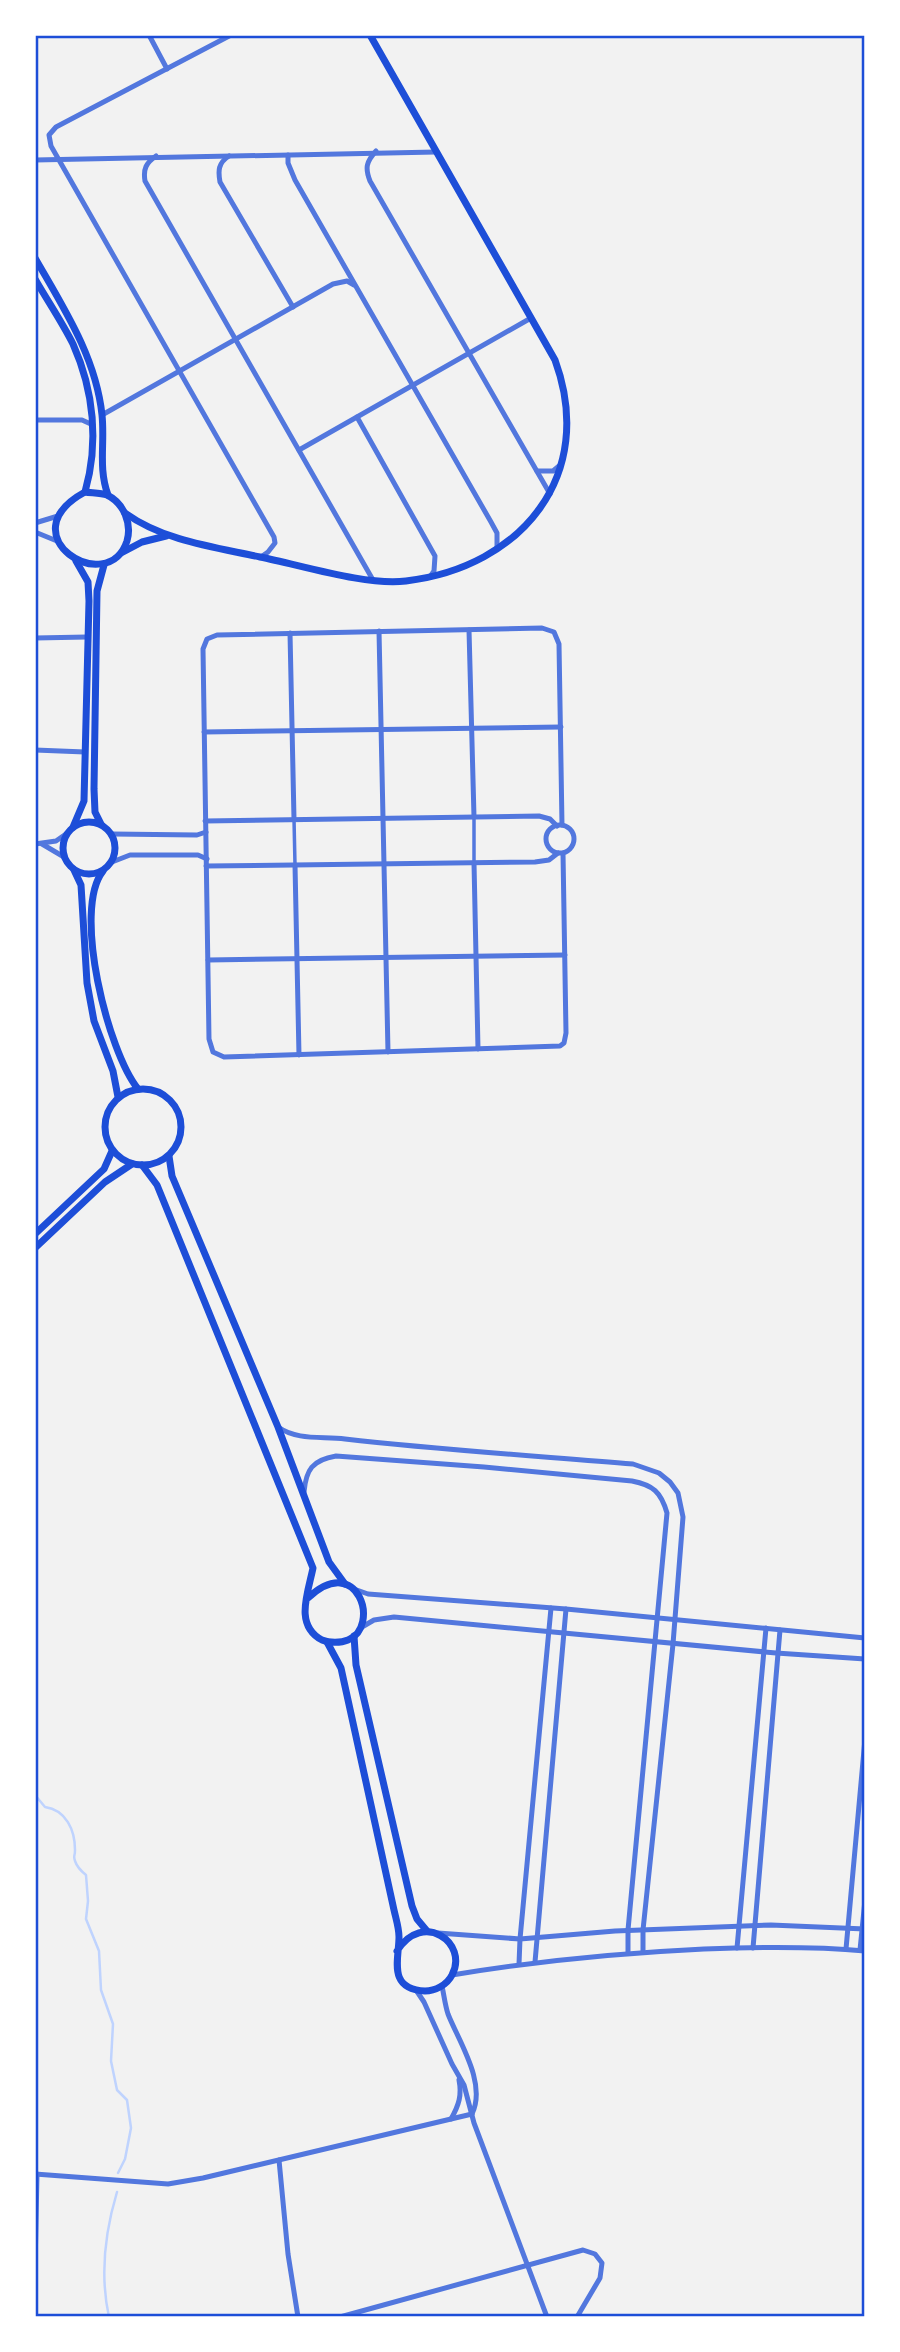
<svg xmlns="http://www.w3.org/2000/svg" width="900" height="2352" font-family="Arial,sans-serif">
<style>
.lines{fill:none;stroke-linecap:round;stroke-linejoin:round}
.stream{stroke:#bfd3fe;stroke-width:2.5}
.pedestrian{stroke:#5277de;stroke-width:3.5}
.minor{stroke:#5277de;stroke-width:5}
.secondary{stroke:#1d4ed8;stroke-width:7}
.neatline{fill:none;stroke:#1d4ed8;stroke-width:2.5}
</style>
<rect width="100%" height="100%" fill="#f2f2f2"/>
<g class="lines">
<g class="stream">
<path d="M 35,1795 L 45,1807 C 66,1810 75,1830 75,1850 C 75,1858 73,1854 75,1861 C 77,1867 81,1871 86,1875 L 88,1901 L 86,1919 L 99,1951 L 101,1990 L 113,2024 L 111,2061 L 117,2090 L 127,2100 L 131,2128 L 125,2159 L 118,2173"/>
<path d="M 109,2317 C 100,2276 105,2232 117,2192"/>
</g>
<g class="pedestrian">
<path d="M 294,819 L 295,865"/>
<path d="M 474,863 L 474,817"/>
</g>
<g class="minor">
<path d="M 149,35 L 167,69"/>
<path d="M 231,35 L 56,127 L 49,135 L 51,146 L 274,537 L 275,543 L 268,552 L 261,557"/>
<path d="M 376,151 C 366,162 365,168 370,181 L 550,494"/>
<path d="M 288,155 L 288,163 L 295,180 L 491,522 L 497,533 L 497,548"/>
<path d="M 156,156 C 146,163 143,169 145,181 L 373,580"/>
<path d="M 229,156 C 218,163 218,171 220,182 L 293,307"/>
<path d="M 35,160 L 436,152"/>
<path d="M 102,415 L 333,284 L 347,281 L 354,285"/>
<path d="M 357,417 L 435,556 L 434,571 L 430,577"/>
<path d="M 35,420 L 82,420 L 93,425"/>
<path d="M 299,450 L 531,318"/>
<path d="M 537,471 L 553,471 L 559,466"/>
<path d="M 35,523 L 58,516"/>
<path d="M 35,532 L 57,541"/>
<path d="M 469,630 L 474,817"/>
<path d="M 379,631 L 388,1052"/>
<path d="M 290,633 L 294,819"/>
<path d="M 35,638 L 87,637"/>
<path d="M 204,732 L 561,727"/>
<path d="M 35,750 L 85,752"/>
<path d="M 205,821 L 539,816 L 550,819 L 557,826"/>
<path d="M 562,825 L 559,644 L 554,632 L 542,628 L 217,635 L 207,639 L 203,649 L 209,1039 L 213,1052 L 224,1057 L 560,1046 L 564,1043 L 566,1033 L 563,853"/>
<circle cx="560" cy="839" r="14"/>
<path d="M 112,834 L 197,835 L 206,832"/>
<path d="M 35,844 L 56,841 L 66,834"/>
<path d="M 42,844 L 64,857"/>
<path d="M 112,862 L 130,855 L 198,855 L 207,859"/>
<path d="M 474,863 L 478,1049"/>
<path d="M 295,865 L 299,1055"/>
<path d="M 206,866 L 535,862 L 549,860 L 558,853"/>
<path d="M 208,960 L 565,955"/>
<path d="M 278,1427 C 298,1441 322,1436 345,1439 C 441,1450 537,1456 633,1464 L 659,1473 L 670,1482 L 678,1493 L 683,1517 L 673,1644 L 643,1930 L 643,1952"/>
<path d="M 304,1492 C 306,1470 312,1460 336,1456 L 484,1467 L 632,1481 C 653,1485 661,1492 667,1513 L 628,1930 L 628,1952"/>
<path d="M 354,1589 L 368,1594 L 566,1609 L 865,1638"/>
<path d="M 362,1627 L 374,1620 L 394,1617 L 776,1653 L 865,1659"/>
<path d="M 438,1933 L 520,1939 L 615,1931 L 771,1925 L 865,1929"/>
<path d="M 737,1948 L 766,1628"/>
<path d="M 753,1948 L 780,1630"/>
<path d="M 846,1949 L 865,1739"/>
<path d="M 860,1950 L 865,1900"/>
<path d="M 535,1962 L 566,1609"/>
<path d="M 519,1964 L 520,1939 L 551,1608"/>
<path d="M 452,1975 C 536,1961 619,1953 704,1949 C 757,1947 811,1946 865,1951"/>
<path d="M 442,1986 C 444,1995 445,2005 448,2014 C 459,2042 487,2083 472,2114"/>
<path d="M 416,1990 L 424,2002 L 452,2064 L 464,2085 L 474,2123 L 547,2317"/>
<path d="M 451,2119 C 459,2105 462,2095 459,2080"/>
<path d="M 279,2160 L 288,2254 L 298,2317"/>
<path d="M 35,2174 L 168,2184 L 203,2178 L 472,2114"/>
<path d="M 35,2269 L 37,2174"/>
<path d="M 340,2317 L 583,2250 L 595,2254 L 602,2263 L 600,2278 L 577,2317"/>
</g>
<g class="secondary">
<path d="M 35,258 C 63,307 96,357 102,415 C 105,443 98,468 108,495"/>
<path d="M 35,279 C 47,300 62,322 73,344 C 94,391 99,443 85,492"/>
<path d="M 85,492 C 92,493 101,493 107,495 C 124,503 132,524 127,541 C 108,599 6,535 85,492 Z"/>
<path d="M 125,513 C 164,541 214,547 260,557 C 301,565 366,586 406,581 C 522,567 597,475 555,360 L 370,35"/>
<path d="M 123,552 L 142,542 L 166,536"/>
<circle cx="89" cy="848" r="26"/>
<path d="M 101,824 L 95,812 L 94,789 L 97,591 L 104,565"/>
<path d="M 73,827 L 84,801 L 89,601 L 88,582 L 76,561"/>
<path d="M 74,870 L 81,885 L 87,983 L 94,1021 L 113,1071 L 118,1097"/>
<path d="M 103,871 C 72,910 108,1052 138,1089"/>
<circle cx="143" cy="1127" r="38"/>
<path d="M 169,1156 L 172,1176 L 278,1427 L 329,1562 L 345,1584"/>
<path d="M 142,1165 L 157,1185 L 313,1568 C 308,1593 294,1625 322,1640 C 329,1643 341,1643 348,1640 C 381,1627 358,1551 308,1598"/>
<path d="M 35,1234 L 104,1169 L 112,1151"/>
<path d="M 35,1248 L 105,1182 L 132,1164"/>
<path d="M 354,1636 L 356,1665 L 412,1906 L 417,1919 L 427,1931"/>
<path d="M 327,1642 L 341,1668 L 394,1910 C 396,1919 399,1928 399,1937 C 399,1959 387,1989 425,1991 C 435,1991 447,1985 452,1975 C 469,1943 423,1910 397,1951"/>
</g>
</g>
<rect width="900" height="2352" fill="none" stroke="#ffffff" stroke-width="74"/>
<rect x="37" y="37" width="826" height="2278" class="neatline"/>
</svg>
